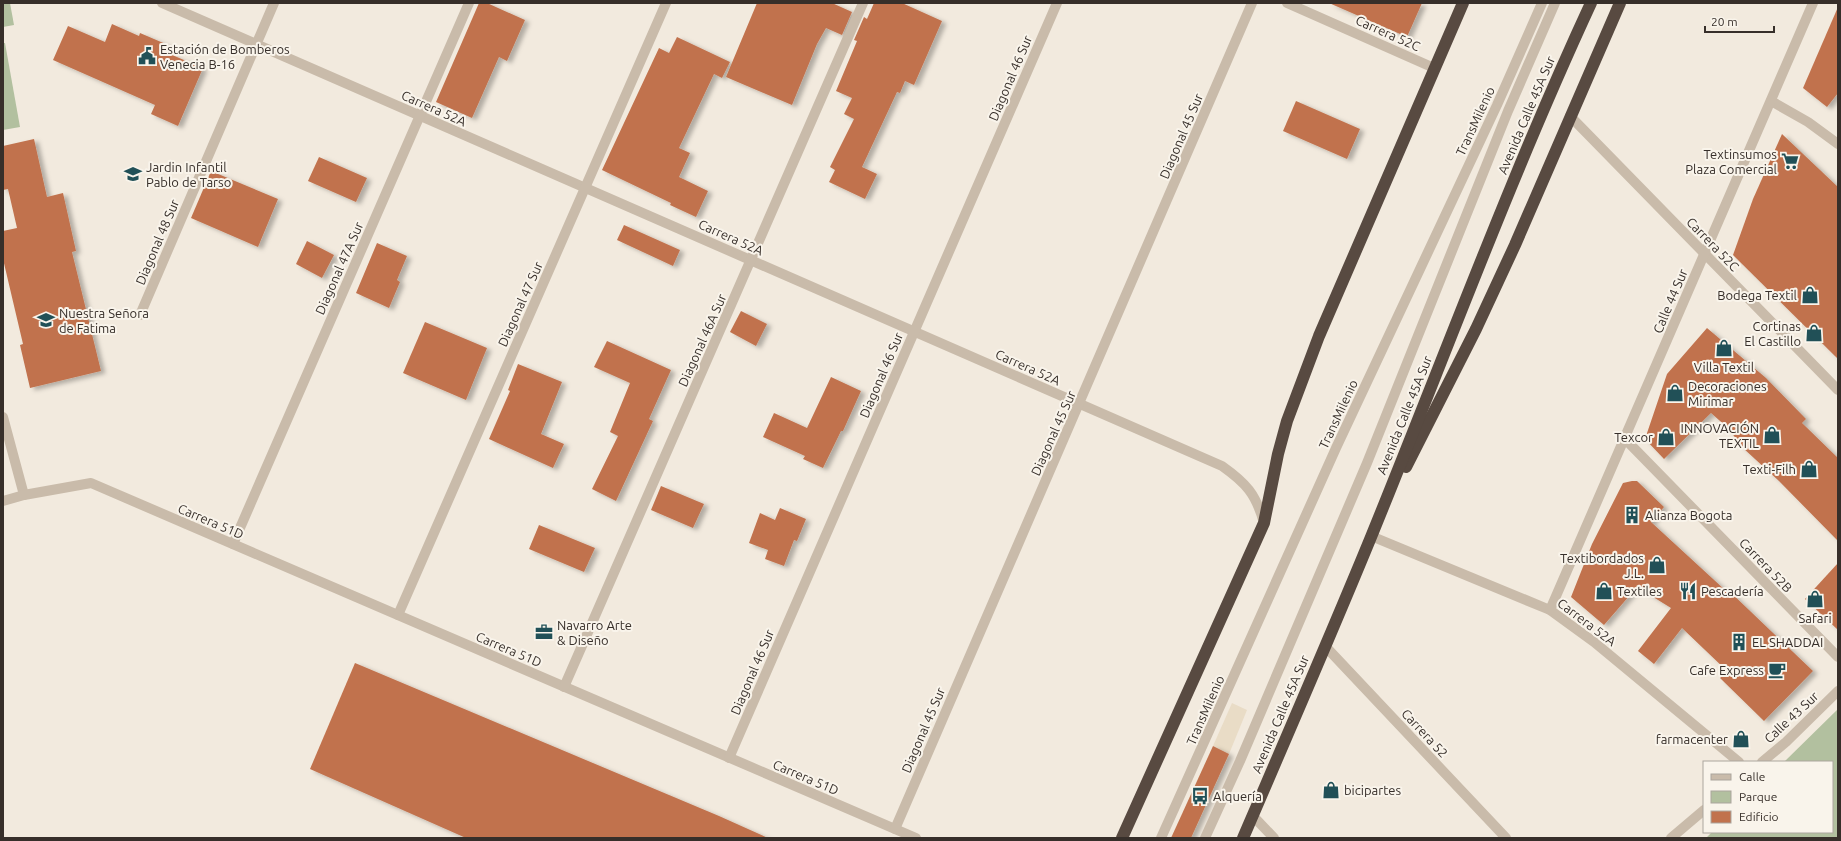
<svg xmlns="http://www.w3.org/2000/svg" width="1841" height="841" font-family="Ubuntu,sans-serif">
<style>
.green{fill:#b2c09f}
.plaza{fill:#e9dcc6}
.building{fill:#c1724d;filter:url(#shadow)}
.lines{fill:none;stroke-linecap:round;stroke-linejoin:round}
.minor{stroke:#c9bbaa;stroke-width:10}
.highway{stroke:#584a41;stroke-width:12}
.labels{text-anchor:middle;stroke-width:4;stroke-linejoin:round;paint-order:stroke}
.street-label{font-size:13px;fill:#372f2a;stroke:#f9f4eb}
.poi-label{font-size:13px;fill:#372f2a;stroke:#f9f4eb;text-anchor:start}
</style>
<defs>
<filter id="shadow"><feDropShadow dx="4.5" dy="2.5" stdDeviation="2" flood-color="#0004"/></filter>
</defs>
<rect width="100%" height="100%" fill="#f2eade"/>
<g class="green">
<path d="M 3,3 L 10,3 L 14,25 L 3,27 Z"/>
<path d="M 3,43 L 5,43 L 20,127 L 3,130 Z"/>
<path d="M 1838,709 L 1838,838 L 1706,838 L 1712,832 L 1832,832 L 1832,762 L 1784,762 Z"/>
</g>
<path class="plaza" d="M 1232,703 L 1247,710 L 1229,754 L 1213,746 Z"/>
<g class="building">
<path d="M 479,3 L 487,3 L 525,20 L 507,61 L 499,57 L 472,118 L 436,102 Z"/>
<path d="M 757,3 L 832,3 L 852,12 L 842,35 L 826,28 L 817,44 L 792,105 L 726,77 Z"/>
<path d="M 874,3 L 902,3 L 942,21 L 914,85 L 905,81 L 900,93 L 897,92 L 862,167 L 877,174 L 865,199 L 829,182 L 835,170 L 830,167 L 854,119 L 844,114 L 852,98 L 836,91 L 857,41 L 854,40 L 864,17 L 867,19 Z"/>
<path d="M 1329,3 L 1422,3 L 1407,37 Z"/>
<path d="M 1838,7 L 1838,93 L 1827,107 L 1803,88 Z"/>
<path d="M 112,24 L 139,36 L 140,33 L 168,45 L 165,52 L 203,68 L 178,126 L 151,114 L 155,105 L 53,60 L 68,26 L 105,42 Z"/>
<path d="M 677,37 L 730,62 L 722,78 L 714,74 L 679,148 L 690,153 L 679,177 L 708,191 L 696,217 L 670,205 L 671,203 L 602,170 L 659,48 L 669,53 Z"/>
<path d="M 1296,101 L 1360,129 L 1347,159 L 1283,131 Z"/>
<path d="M 1782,134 L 1838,187 L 1838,359 L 1733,255 L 1753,199 Z"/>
<path d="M 34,139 L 47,197 L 63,193 L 76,251 L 72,252 L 101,371 L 30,388 L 20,345 L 23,344 L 3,259 L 3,231 L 17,228 L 8,189 L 3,190 L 3,146 Z"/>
<path d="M 319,157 L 367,178 L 356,202 L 308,181 Z"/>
<path d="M 211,171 L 278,199 L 258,247 L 191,218 Z"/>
<path d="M 624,225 L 680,250 L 673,266 L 617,240 Z"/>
<path d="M 307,241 L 334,255 L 322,278 L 296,264 Z"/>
<path d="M 377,243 L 407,256 L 397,280 L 400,282 L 389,308 L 356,293 Z"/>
<path d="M 741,311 L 767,324 L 756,346 L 730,332 Z"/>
<path d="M 425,322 L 487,348 L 466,400 L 403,373 Z"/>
<path d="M 1707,328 L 1766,378 L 1806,419 L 1802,423 L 1838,458 L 1838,541 L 1779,481 L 1743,448 L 1728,428 L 1711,413 L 1664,459 L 1645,439 L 1667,374 Z"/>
<path d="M 607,341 L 671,370 L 649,419 L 653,421 L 616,501 L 592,489 L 618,436 L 610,432 L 630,383 L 594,367 Z"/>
<path d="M 518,364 L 562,382 L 541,434 L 564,444 L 553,468 L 489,439 L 510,391 L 508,390 Z"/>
<path d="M 831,377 L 861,391 L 843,431 L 841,431 L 823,468 L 803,459 L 805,456 L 763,437 L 774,413 L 807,428 Z"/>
<path d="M 1632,481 L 1637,481 L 1664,507 L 1651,522 L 1725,590 L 1726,588 L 1813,671 L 1764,721 L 1720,678 L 1727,671 L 1682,628 L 1654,664 L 1638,651 L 1671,608 L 1637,587 L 1604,625 L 1571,597 L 1592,544 L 1623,483 Z"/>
<path d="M 661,486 L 704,504 L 693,528 L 651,510 Z"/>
<path d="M 780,508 L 806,519 L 797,541 L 794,540 L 784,566 L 765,559 L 768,550 L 749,543 L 760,513 L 775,520 Z"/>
<path d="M 539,525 L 595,548 L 584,572 L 529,549 Z"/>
<path d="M 1838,563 L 1838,630 L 1805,599 Z"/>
<path d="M 355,663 L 719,816 L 768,838 L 466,838 L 310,769 Z"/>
<path d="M 1213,746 L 1229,754 L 1191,838 L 1171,838 Z"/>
</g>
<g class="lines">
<g class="minor">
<path d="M 162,3 L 1222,466 C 1246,483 1256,494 1264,523"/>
<path d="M 1287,3 L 1434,68"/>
<path d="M 1771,101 L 1808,122 L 1838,144"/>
<path d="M 1570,116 L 1838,390"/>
<path d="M 140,315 L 274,3"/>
<path d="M 3,417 L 24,495"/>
<path d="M 1625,439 L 1838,657"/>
<path d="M 3,501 L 24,495 L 91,483 L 916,838"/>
<path d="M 1371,536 L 1550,610 L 1594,642 L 1739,762"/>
<path d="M 233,544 L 469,3"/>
<path d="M 1550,610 L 1813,3"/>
<path d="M 398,615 L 666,3"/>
<path d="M 1325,646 L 1506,838"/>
<path d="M 564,687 L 863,3"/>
<path d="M 729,758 L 1057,3"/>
<path d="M 1762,762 L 1786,742 L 1838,691"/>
<path d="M 1253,816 L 1274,838"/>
<path d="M 895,829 L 1252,3"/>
<path d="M 1161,838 L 1336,448 L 1497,105 L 1542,3"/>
<path d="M 1205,838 L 1240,761 L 1367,463 L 1508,111 L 1555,3"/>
<path d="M 1671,838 L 1704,810"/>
</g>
<g class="highway">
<path d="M 1406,467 L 1476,329 L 1515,245 L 1620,3"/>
<path d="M 1122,838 L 1264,523 L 1278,454 L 1287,421 L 1319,336 L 1463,3"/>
<path d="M 1243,838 C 1286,738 1330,637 1371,537 C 1444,358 1510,178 1591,3"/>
</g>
</g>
<defs>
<g id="civic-bare" transform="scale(1.38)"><path d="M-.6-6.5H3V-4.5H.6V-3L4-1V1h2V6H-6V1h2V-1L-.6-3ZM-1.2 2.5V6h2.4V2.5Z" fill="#215057" stroke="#f9f4eb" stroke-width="2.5" paint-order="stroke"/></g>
<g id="supermarket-bare" transform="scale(1.38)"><path d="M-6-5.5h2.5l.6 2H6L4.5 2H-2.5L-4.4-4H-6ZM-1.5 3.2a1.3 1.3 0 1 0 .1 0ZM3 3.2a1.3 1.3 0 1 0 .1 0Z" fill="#215057" stroke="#f9f4eb" stroke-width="2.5" paint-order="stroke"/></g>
<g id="school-bare" transform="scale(1.38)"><path d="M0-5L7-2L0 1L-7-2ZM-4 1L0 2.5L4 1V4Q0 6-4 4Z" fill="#215057" stroke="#f9f4eb" stroke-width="2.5" paint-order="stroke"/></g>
<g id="shop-bare" transform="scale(1.38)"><path d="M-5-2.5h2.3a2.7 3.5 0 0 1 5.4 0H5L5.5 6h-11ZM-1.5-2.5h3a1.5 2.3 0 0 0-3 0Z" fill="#215057" stroke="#f9f4eb" stroke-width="2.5" paint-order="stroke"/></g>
<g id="building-bare" transform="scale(1.38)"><path d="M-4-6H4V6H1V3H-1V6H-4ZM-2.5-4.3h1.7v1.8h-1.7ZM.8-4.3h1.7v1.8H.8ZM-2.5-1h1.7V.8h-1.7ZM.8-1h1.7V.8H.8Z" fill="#215057" stroke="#f9f4eb" stroke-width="2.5" paint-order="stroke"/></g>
<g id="restaurant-bare" transform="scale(1.38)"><path d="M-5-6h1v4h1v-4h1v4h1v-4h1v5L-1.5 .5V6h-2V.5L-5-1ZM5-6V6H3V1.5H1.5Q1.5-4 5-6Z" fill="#215057" stroke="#f9f4eb" stroke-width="2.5" paint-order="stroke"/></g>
<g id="office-bare" transform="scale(1.38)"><path d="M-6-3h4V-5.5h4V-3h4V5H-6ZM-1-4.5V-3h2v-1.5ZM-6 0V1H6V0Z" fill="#215057" stroke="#f9f4eb" stroke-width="2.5" paint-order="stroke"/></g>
<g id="cafe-bare" transform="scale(1.38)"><path d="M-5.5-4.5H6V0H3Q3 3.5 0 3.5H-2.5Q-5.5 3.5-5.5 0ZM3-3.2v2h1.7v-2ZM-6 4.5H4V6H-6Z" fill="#215057" stroke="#f9f4eb" stroke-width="2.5" paint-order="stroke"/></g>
<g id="bus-bare" transform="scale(1.38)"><path d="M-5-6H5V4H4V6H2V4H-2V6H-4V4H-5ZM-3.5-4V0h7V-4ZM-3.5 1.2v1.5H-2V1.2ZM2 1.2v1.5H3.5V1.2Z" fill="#215057" stroke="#f9f4eb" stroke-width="2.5" paint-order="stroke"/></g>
</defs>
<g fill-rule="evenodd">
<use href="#civic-bare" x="147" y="56"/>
<use href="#supermarket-bare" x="1790" y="161"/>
<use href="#school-bare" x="133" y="174"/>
<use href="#shop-bare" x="1810" y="295"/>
<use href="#school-bare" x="46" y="320"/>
<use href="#shop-bare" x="1814" y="333"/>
<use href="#shop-bare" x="1724" y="348"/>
<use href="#shop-bare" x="1675" y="393"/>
<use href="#shop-bare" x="1772" y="435"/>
<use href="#shop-bare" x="1666" y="437"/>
<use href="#shop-bare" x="1809" y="469"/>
<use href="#building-bare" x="1632" y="515"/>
<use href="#shop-bare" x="1657" y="565"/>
<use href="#shop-bare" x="1604" y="591"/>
<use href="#restaurant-bare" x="1688" y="591"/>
<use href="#shop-bare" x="1815" y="599"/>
<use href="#office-bare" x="544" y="632"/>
<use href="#building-bare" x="1739" y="642"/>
<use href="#cafe-bare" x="1777" y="670"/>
<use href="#shop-bare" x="1741" y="739"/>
<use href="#shop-bare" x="1331" y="790"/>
<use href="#bus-bare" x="1200" y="796"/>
</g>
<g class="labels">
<g class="street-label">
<text transform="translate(1388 33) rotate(24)" y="5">Carrera 52C</text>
<text transform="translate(1010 78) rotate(-67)" y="5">Diagonal 46 Sur</text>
<text transform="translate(434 108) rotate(24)" y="5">Carrera 52A</text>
<text transform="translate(1526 115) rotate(-67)" y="5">Avenida Calle 45A Sur</text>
<text transform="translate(1475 121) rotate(-65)" y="5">TransMilenio</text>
<text transform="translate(1181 136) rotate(-67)" y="5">Diagonal 45 Sur</text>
<text transform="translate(731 237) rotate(24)" y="5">Carrera 52A</text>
<text transform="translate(157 242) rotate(-67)" y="5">Diagonal 48 Sur</text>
<text transform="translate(1713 244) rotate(46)" y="5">Carrera 52C</text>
<text transform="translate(339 268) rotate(-66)" y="5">Diagonal 47A Sur</text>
<text transform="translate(1670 301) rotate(-67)" y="5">Calle 44 Sur</text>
<text transform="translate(520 304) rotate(-66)" y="5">Diagonal 47 Sur</text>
<text transform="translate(702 340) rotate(-66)" y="5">Diagonal 46A Sur</text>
<text transform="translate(1028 367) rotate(24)" y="5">Carrera 52A</text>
<text transform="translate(881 375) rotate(-67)" y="5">Diagonal 46 Sur</text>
<text transform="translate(1338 414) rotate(-65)" y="5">TransMilenio</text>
<text transform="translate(1404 415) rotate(-68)" y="5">Avenida Calle 45A Sur</text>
<text transform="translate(1053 433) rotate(-66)" y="5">Diagonal 45 Sur</text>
<text transform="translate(211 521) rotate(23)" y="5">Carrera 51D</text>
<text transform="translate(1766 565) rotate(46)" y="5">Carrera 52B</text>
<text transform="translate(1587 622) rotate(37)" y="5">Carrera 52A</text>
<text transform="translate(509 649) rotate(23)" y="5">Carrera 51D</text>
<text transform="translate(752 672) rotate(-67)" y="5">Diagonal 46 Sur</text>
<text transform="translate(1205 710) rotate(-66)" y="5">TransMilenio</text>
<text transform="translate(1280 714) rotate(-67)" y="5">Avenida Calle 45A Sur</text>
<text transform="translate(1791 717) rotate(-43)" y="5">Calle 43 Sur</text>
<text transform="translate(923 730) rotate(-67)" y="5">Diagonal 45 Sur</text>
<text transform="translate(1425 733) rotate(47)" y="5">Carrera 52</text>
<text transform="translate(806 777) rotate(23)" y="5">Carrera 51D</text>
</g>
<g class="poi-label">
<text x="160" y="54">Estación de Bomberos<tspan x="160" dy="15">Venecia B-16</tspan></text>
<text x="1777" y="159" text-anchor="end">Textinsumos<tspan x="1777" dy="15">Plaza Comercial</tspan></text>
<text x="146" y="172">Jardin Infantil<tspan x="146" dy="15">Pablo de Tarso</tspan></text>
<text x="1797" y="300" text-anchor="end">Bodega Textil</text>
<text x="59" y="318">Nuestra Señora<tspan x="59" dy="15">de Fatima</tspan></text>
<text x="1801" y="331" text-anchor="end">Cortinas<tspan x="1801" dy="15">El Castillo</tspan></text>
<text x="1724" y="372" text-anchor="middle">Villa Textil</text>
<text x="1688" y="391">Decoraciones<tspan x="1688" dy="15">Mirimar</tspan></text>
<text x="1759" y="433" text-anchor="end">INNOVACIÓN<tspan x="1759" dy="15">TEXTIL</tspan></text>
<text x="1653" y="442" text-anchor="end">Texcor</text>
<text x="1796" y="474" text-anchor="end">Texti-Filh</text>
<text x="1645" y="520">Alianza Bogota</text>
<text x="1644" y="563" text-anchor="end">Textibordados<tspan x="1644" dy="15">J.L.</tspan></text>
<text x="1617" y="596">Textiles</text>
<text x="1701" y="596">Pescadería</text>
<text x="1815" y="623" text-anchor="middle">Safari</text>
<text x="557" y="630">Navarro Arte<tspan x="557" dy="15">&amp; Diseño</tspan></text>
<text x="1752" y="647">EL SHADDAI</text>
<text x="1764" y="675" text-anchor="end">Cafe Express</text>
<text x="1728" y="744" text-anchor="end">farmacenter</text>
<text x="1344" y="795">bicipartes</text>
<text x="1213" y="801">Alquería</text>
</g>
</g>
<rect width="1841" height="841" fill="none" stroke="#372f2a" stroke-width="8"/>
<rect x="1703" y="761" width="130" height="72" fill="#f9f4eb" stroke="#aba59e"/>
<rect x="1711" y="774" width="20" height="6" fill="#c9bbaa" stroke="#aba59e"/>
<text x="1739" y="781" font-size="12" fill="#372f2a">Calle</text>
<rect x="1711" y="791" width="20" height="12" fill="#b2c09f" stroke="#aba59e"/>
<text x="1739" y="801" font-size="12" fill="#372f2a">Parque</text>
<rect x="1711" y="811" width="20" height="12" fill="#c1724d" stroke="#aba59e"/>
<text x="1739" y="821" font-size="12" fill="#372f2a">Edificio</text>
<path d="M1705 26v6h69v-6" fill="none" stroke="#372f2a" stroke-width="2"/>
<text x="1711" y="26" font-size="12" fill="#372f2a" stroke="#f9f4eb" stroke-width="3" paint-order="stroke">20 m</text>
</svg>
